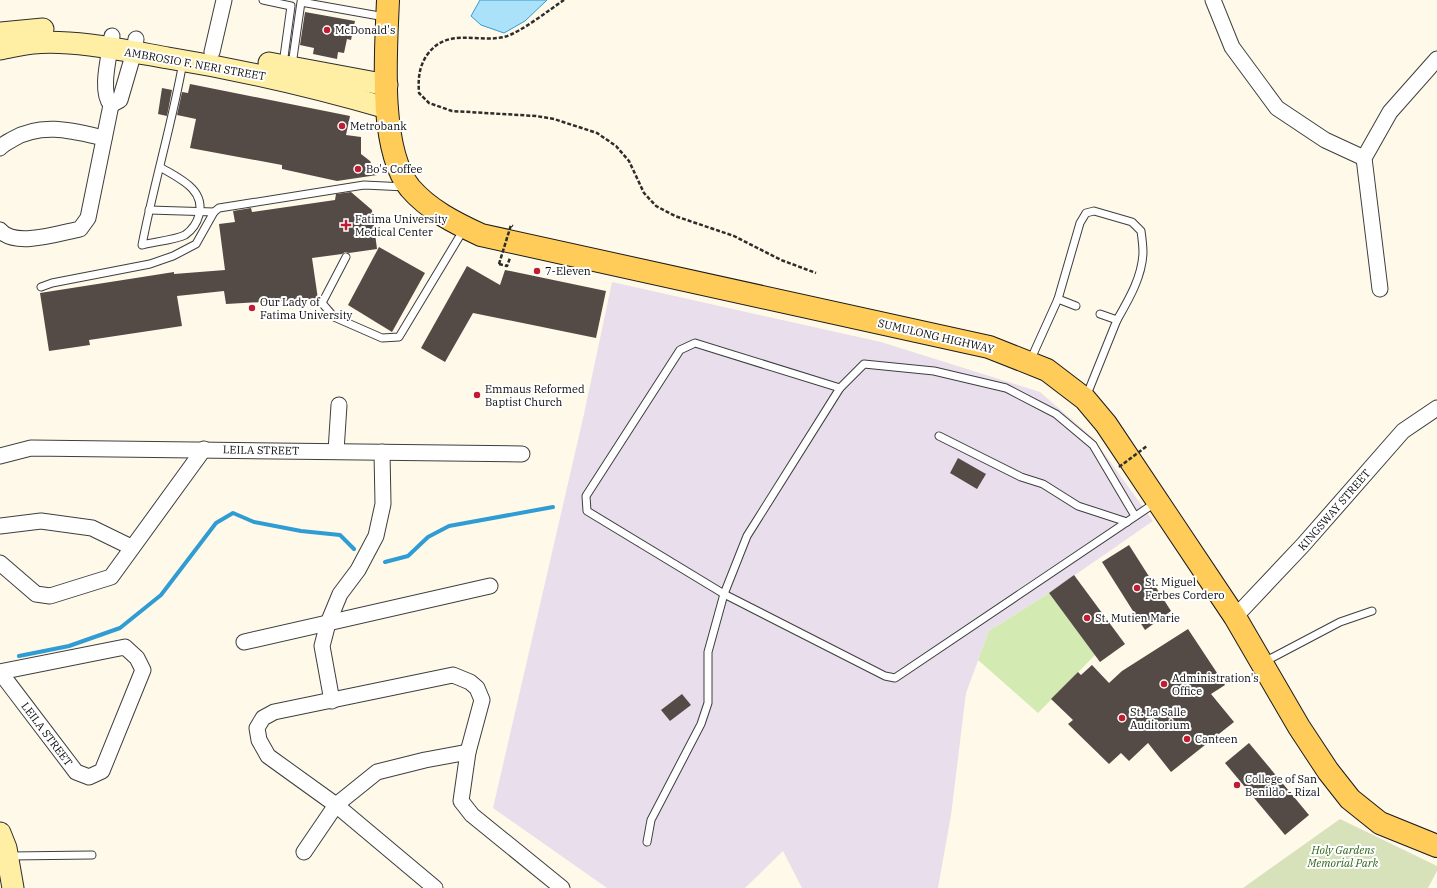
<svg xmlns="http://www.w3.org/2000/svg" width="1437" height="888" font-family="'IBM Plex Serif',serif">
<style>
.industrial{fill:#e9deeb}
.green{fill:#d3ebb2}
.cemetery{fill:#d7e1ba}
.water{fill:#abe1f9;stroke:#2f9cd3}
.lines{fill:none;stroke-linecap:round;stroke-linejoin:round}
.stream{stroke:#2f9cd3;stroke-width:4}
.building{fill:#544b47}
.lane-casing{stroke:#3e3e3e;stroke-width:9}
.street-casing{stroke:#3e3e3e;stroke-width:17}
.secondary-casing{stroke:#2d2d2d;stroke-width:23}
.primary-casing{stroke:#1c1c1c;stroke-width:24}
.path{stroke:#2d2d2d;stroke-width:2.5;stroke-dasharray:4 2;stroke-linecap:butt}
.lane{stroke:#fff;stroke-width:7}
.street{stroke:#fff;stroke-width:15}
.secondary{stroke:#ffefa4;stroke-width:21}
.primary{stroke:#ffcc59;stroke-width:22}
.path-bridge{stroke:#2d2d2d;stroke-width:2.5;stroke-dasharray:4 2;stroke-linecap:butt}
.poi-dot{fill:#c11d30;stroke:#fff;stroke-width:1.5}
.labels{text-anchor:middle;stroke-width:4;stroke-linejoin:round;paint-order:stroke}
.poi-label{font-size:11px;fill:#0b0b0b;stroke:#fff;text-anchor:start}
.street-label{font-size:11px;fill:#0b0b0b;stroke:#fff}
.park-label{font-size:11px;font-style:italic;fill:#2e6519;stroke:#fff}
</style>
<rect width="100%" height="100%" fill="#fff9e9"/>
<path class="industrial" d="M 612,282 L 881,342 L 1040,392 L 1093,438 L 1153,521 L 1049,593 L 989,631 L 966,693 L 951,815 L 938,888 L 802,888 L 783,851 L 745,888 L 607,888 L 493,808 L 584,414 Z"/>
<path class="green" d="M 1049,593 L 1095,655 L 1038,713 L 978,660 L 989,631 Z"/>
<path class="cemetery" d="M 1340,819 L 1437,866 L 1437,871 L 1428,888 L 1243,888 Z"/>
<path class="water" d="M 480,0 L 547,0 L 525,21 L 504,33 L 481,25 L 471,16 Z"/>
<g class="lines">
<g class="stream">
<path d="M 385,562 L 408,556 L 428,537 L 449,526 L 553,507"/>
<path d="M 19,656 L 69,646 L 120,628 L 161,595 L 216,523 L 233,513 L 254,522 L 301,531 L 340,535 L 354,549"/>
</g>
</g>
<g class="building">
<path d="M 305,12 L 355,21 L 351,40 L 347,39 L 344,53 L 338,52 L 337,59 L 313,54 L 314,48 L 300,45 Z"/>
<path d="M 190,84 L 350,116 L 346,135 L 361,137 L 361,154 L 370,161 L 377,175 L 337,181 L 282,169 L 282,165 L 190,148 L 196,119 L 177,115 L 182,92 L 188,93 Z"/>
<path d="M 162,88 L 172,90 L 167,116 L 158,114 Z"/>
<path d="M 351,192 L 372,210 L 377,249 L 349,253 L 345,252 L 342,254 L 312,258 L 318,299 L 226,304 L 224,291 L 177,296 L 182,326 L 89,340 L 90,345 L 49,351 L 40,293 L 174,272 L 174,274 L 225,270 L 219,224 L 235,222 L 233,211 L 251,208 L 252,212 L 335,200 L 336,194 Z"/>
<path d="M 379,247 L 425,273 L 392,332 L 348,305 Z"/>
<path d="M 467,266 L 500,285 L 505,270 L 606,291 L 596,338 L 473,313 L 445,362 L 421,348 Z"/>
<path d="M 958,458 L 986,474 L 977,489 L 950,473 Z"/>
<path d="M 1129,545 L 1171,611 L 1145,630 L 1102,562 Z"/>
<path d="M 1074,575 L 1125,644 L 1100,662 L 1049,593 Z"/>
<path d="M 1188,629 L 1225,685 L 1211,694 L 1234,722 L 1171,772 L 1148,743 L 1129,761 L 1121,753 L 1109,764 L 1068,724 L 1073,720 L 1051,699 L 1078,672 L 1081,675 L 1092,665 L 1109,683 L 1122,671 Z"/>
<path d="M 682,694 L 691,705 L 670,721 L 661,710 Z"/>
<path d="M 1249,743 L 1309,815 L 1285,835 L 1225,763 Z"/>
</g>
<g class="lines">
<g class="lane-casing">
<g id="lane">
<path d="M 263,0 L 291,6 L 283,64"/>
<path d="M 292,65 L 301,2 L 385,17"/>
<path d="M 160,167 C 178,178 206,189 199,215 C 197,223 192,230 185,235 C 175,240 153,242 142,245 C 154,183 172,124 183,62"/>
<path d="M 149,210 L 214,212"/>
<path d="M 346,257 L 322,303 L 334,317 L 382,338 L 399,337 L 464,229"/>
<path d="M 41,287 L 52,283 L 150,264 L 173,256 L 196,244 L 214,212 L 219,208 L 364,185 L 406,187"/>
<path d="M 1058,299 L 1080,223 L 1086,213 L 1094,211 L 1132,222 L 1141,231 C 1142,238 1143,246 1143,253 C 1142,277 1129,299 1117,320"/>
<path d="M 1030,361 L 1058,299 L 1076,306"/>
<path d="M 840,388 L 695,343 L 680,350 L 586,496 L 587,511 L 724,594 L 885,676 L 895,678 L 1155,503"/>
<path d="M 1086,397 L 1117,320 L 1100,314"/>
<path d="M 939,436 L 1021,477 L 1043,484 L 1078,506 L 1127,522"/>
<path d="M 1264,662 L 1340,622 L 1372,611"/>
<path d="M 647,842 L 651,820 L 701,724 L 708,703 L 708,652 L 724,594 L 747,536 L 840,388 L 864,364 L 934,371 L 1006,388 L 1056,414 L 1093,445 L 1135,516"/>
<path d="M 10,856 L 92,855"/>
</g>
</g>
<g class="street-casing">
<g id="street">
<path d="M 1213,0 L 1232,47 L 1277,108 L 1325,140 L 1364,158"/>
<path d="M 212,52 L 224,0"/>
<path d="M 111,105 C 99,91 110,54 112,36"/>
<path d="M 0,148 C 3,144 8,142 13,139 C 42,122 73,131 104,138"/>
<path d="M 0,230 C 14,248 60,233 80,229 L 88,218 L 111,105 L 120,100 L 134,52 L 136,39"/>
<path d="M 1380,289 L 1364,158 L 1390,112 L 1437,59"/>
<path d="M 336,451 L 339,405"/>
<path d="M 0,456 L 31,448 L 522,454"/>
<path d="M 0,526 L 41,521 L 92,528 L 131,547"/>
<path d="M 0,563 L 36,594 L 50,596 L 111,577 L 204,449"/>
<path d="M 1235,617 L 1303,545 L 1403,431 L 1437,408"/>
<path d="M 244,642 L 490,586"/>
<path d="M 0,672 L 125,647 L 137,658 L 143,670 L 102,771 L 89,777 L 76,772 L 0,672"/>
<path d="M 332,701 L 322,646 L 328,623 L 340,594 L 358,570 L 376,536 L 383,504 L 382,452"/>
<path d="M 304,852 L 336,805 L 377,772 L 425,760 L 468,752"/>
<path d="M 435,888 L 336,805 L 268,756 L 259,740 L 257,728 L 263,718 L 274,712 L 453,675 L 470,682 L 477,688 L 482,700 L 468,752 L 461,801 L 472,815 L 562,888"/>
</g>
</g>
<g class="secondary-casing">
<g id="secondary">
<path d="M 0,33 L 43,29"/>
<path d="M 0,49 C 11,47 22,44 33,43 C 73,39 128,51 168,58 C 242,70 315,87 387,108"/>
<path d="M 269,63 L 387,85"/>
<path d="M 0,833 L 6,848 L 13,888"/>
</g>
</g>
<g class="primary-casing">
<path id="primary" d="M 388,0 C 386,50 378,148 410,188 C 429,210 455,223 481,235 L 989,347 L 1047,370 L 1085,399 L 1106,424 L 1235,617 L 1299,727 L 1328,771 L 1350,799 L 1380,823 L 1437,846"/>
</g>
<g class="path">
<path d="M 564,0 C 549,10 520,33 504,37 C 476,43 447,27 427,55 C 419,67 418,78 419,93 L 429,103 L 452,111 L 536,116 L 554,119 L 597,133 L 616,146 L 629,161 L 644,193 L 656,206 L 675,216 L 734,236 L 781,260 L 816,273"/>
<path d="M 499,264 L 507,266 L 510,258"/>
</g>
<use href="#lane" class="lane"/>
<use href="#street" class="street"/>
<use href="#secondary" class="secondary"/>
<use href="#primary" class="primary"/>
<g class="path-bridge">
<path d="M 499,264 L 511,225 L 513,226"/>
<path d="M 1119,467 L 1147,446"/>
</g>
</g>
<g class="poi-dot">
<circle cx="327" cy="30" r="4"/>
<circle cx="342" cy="126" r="4"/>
<circle cx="358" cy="169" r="4"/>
<path d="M344 219h4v4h4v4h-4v4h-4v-4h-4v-4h4z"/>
<circle cx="537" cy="271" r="4"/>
<circle cx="252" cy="308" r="4"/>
<circle cx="477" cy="395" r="4"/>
<circle cx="1137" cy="588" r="4"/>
<circle cx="1087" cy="618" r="4"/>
<circle cx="1164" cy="684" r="4"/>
<circle cx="1122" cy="718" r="4"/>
<circle cx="1187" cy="739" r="4"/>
<circle cx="1237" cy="785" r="4"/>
</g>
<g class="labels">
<g class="poi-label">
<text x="335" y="34">McDonald's</text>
<text x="350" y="130">Metrobank</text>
<text x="366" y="173">Bo's Coffee</text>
<text x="355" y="223">Fatima University<tspan x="355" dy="13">Medical Center</tspan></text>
<text x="545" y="275">7-Eleven</text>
<text x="260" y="306">Our Lady of<tspan x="260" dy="13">Fatima University</tspan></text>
<text x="485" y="393">Emmaus Reformed<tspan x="485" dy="13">Baptist Church</tspan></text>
<text x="1145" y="586">St. Miguel<tspan x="1145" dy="13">Ferbes Cordero</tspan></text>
<text x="1095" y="622">St. Mutien Marie</text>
<text x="1172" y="682">Administration's<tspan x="1172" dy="13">Office</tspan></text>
<text x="1130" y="716">St. La Salle<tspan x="1130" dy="13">Auditorium</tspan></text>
<text x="1195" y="743">Canteen</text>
<text x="1245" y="783">College of San<tspan x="1245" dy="13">Benildo - Rizal</tspan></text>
</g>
<g class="street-label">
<text transform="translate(195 64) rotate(10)" y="4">AMBROSIO F. NERI STREET</text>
<text transform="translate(936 336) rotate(13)" y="4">SUMULONG HIGHWAY</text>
<text transform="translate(261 450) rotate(1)" y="4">LEILA STREET</text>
<text transform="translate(1334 510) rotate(-49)" y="4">KINGSWAY STREET</text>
<text transform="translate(47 734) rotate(53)" y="4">LEILA STREET</text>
</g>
<g class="park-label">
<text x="1343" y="854">Holy Gardens<tspan x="1343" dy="13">Memorial Park</tspan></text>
</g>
</g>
</svg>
